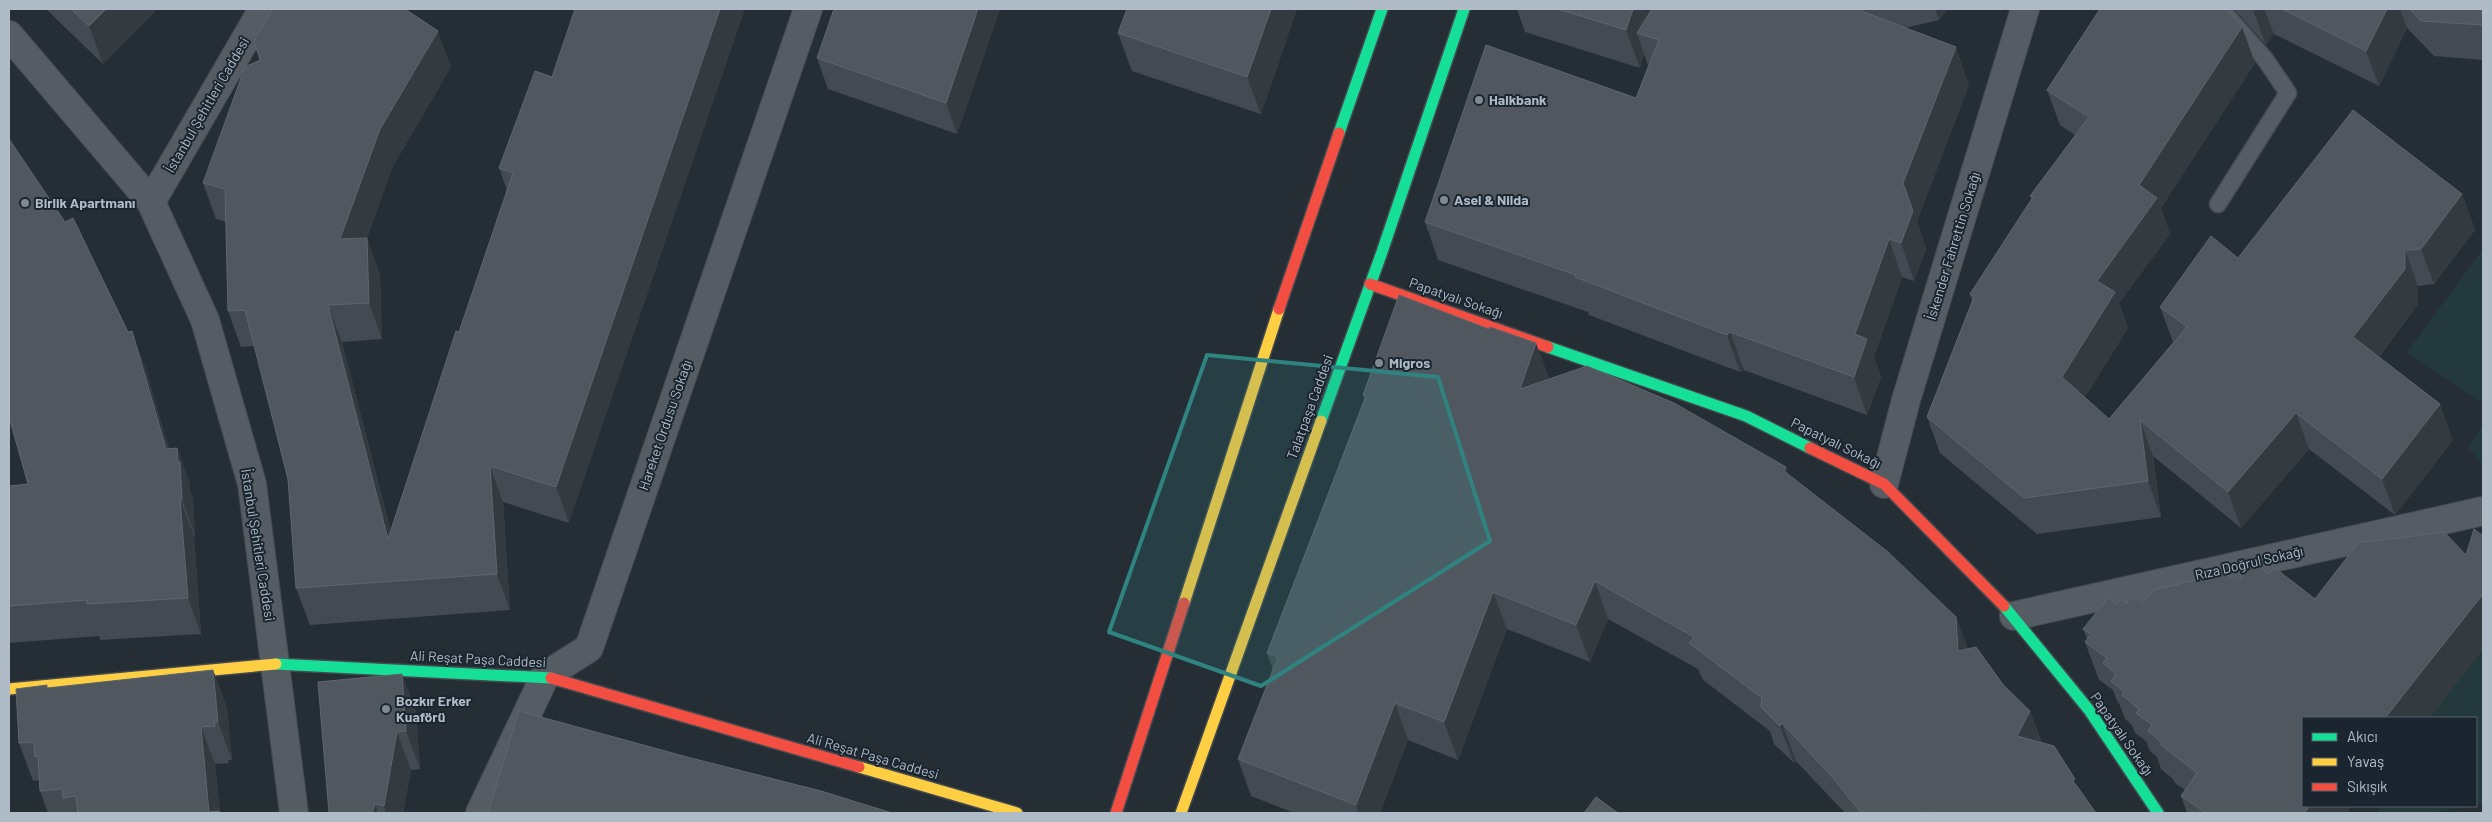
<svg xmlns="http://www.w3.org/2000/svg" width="2492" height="822" font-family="Barlow,sans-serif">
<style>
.green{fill:#23393b}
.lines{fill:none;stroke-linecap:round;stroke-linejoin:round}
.lane-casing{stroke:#444a50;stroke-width:19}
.street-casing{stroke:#444a50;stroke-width:30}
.fast-casing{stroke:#444a50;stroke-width:14}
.slow-casing{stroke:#444a50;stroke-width:14}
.jam-casing{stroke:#444a50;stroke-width:14}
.lane{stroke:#565c63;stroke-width:16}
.street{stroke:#565c63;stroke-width:28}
.fast{stroke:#16e098;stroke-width:11}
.slow{stroke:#ffcf43;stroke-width:11}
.jam{stroke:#f24e42;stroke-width:11}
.wall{fill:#444a51}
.shaded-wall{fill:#333a40}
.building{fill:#50575e;stroke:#5e666e}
.marked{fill:#2f8480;fill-opacity:0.2;stroke:#2f8480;stroke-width:4;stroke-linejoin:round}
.poi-dot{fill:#7f8a94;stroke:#1a252f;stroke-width:2}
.labels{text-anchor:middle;stroke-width:4;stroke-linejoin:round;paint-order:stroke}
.poi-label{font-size:14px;font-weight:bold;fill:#afbbc7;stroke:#1a252f;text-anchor:start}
.street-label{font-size:14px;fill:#afbbc7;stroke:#1a252f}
</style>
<rect width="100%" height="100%" fill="#262e35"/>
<g class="green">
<path d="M 2483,249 L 2483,403 L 2407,352 Z"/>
<path d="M 2483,424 L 2483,466 L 2469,448 Z"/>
<path d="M 2483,638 L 2483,803 L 2476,804 L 2476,718 L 2428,718 Z"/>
<path d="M 2376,806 L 2469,806 L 2432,813 L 2380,813 Z"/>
</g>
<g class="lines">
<g class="lane-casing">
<path id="lane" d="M 2218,204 L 2288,93 L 2265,59 L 2221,9"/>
</g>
<g class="street-casing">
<g id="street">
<path d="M 9,35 L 151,202 L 205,320 L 252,484 L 294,813"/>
<path d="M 151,202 L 263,9"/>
<path d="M 1884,484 L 1906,400 L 2025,9"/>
<path d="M 2014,616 L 2483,511"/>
<path d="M 480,813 L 545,676 L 589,648 L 808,9"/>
</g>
</g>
<g class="fast-casing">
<g id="fast">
<path d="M 1339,133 L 1382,9"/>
<path d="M 1548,347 L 1746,416 L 1810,448"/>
<path d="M 1321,421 L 1382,252 L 1464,9"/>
<path d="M 2004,606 L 2089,710 L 2158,813"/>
<path d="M 276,664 L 551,678"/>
</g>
</g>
<g class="slow-casing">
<g id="slow">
<path d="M 1184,603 L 1279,309"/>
<path d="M 9,689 L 276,664"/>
<path d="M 859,767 L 1017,813"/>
<path d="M 1181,813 L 1321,421"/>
</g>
</g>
<g class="jam-casing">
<g id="jam">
<path d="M 1370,284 L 1548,347"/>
<path d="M 1279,309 L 1339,133"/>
<path d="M 1810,448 L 1884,484 L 2004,606"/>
<path d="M 551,678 L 859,767"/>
<path d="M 1116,813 L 1184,603"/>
</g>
</g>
<use href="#lane" class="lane"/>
<use href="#street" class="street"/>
<use href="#fast" class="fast"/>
<use href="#slow" class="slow"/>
<use href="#jam" class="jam"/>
</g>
<g class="wall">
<path d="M 46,9 L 157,9 L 103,64 Z"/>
<path d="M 1000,9 L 957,134 L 828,89 L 817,58 Z"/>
<path d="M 1127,9 L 1297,9 L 1261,114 L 1132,71 L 1118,33 Z"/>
<path d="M 1517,9 L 1948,9 L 1939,20 L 1905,28 L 1969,85 L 1917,221 L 1926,249 L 1914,281 L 1902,277 L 1874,357 L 1881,377 L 1867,415 L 1744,370 L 1740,372 L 1589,315 L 1588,312 L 1438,260 L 1425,222 L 1636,98 L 1648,66 L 1644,54 L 1640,68 L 1525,32 Z"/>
<path d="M 2234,9 L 2483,9 L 2483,60 L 2434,56 L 2407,28 L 2379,86 L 2274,34 L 2266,45 Z"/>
<path d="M 2255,63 L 2161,208 L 2170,234 L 2119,303 L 2128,328 L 2085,397 L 2109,419 L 2173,342 L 2160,307 L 2238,258 L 2462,194 L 2475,230 L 2434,284 L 2418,286 L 2418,304 L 2379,357 L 2453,440 L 2395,515 L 2309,449 L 2241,528 L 2153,456 L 2161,517 L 2037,534 L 1940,453 L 1927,417 L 1972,301 L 1970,294 L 2032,199 L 2030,196 L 2075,135 L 2060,125 L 2047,90 Z"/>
<path d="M 451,67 L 393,166 L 367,238 L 380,275 L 382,339 L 342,342 L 391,532 L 507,190 L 499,168 L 552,77 L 569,523 L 503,502 L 510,610 L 310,625 L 296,588 L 288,479 L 255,346 L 241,347 L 228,311 L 226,222 L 216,219 L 203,183 Z"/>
<path d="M 1489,329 L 1549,379 L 1789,475 L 1956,617 L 1968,649 L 2030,711 L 2042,743 L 2079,788 L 2096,813 L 1845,813 L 1796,761 L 1794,763 L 1774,744 L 1770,731 L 1703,680 L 1698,669 L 1608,619 L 1590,662 L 1507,629 L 1458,760 L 1408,740 L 1380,813 L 1294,813 L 1251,796 L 1238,759 L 1273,670 L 1267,653 L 1364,399 L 1363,395 Z"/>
<path d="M 128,332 L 145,367 L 169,449 L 177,448 L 190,484 L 190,490 L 193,498 L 195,535 L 194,536 L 201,634 L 100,640 L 99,636 L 9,643 L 9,486 L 28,484 Z"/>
<path d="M 2483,536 L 2483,649 L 2429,718 L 2303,718 L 2352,806 L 2346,813 L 2187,813 L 2181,796 L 2185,790 L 2175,783 L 2173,779 L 2161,769 L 2157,757 L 2150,751 L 2146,741 L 2135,733 L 2132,725 L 2125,719 L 2119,703 L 2117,701 L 2113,690 L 2099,680 L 2085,642 L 2087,639 L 2083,629 L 2117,604 L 2142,603 L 2269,574 L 2315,599 L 2466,555 Z"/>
<path d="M 213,670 L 227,708 L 232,760 L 228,760 L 229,763 L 215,764 L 220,813 L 48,813 L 40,791 L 40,780 L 33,781 L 19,743 L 48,688 Z"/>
<path d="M 402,674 L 416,712 L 420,769 L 411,770 L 403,813 L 329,813 Z"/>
</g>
<g class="shaded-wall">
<path d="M 106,9 L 157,9 L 103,64 L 89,26 Z"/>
<path d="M 720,9 L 745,9 L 569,523 L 556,487 Z"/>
<path d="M 978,9 L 1000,9 L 957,134 L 946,103 Z"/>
<path d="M 1271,9 L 1297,9 L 1261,114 L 1247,77 Z"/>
<path d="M 1633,9 L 1658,9 L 1637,33 L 1644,54 L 1640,68 L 1626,30 Z"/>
<path d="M 1935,9 L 1948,9 L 1939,20 Z"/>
<path d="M 2254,9 L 2264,9 L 2274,34 L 2266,45 L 2253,10 Z"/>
<path d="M 2387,9 L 2400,9 L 2407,28 L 2379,86 L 2366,51 Z"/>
<path d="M 2242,27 L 2255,63 L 2161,208 L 2170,234 L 2119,303 L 2128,328 L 2075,413 L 2062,377 L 2097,281 L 2139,185 Z"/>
<path d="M 438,31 L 451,67 L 393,166 L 367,238 L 380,275 L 382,339 L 369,303 L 340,239 L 380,129 Z"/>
<path d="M 1956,47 L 1969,85 L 1917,221 L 1926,249 L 1914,281 L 1901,243 L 1903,183 Z"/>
<path d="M 2462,194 L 2475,230 L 2434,284 L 2421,249 Z"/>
<path d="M 1889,239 L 1902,277 L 1874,357 L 1881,377 L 1867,415 L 1854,377 L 1855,334 Z"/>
<path d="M 2405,250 L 2418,286 L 2418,304 L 2366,373 L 2353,337 Z"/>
<path d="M 328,305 L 342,342 L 402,576 L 388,539 Z"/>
<path d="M 132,331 L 145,367 L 179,485 L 166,449 Z"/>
<path d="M 1730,332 L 1744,370 L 1740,372 L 1727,335 Z"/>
<path d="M 1536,343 L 1550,380 L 1520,389 Z"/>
<path d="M 2440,404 L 2453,440 L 2395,515 L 2382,479 Z"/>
<path d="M 2296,413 L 2309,449 L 2241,528 L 2228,492 Z"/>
<path d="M 2140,420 L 2153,456 L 2161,517 L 2148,481 Z"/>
<path d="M 177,448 L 190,484 L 190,490 L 193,498 L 195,535 L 182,499 Z"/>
<path d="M 490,466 L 503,502 L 510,610 L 497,574 Z"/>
<path d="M 1786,467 L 1800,504 L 1784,471 Z"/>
<path d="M 180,499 L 194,536 L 201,634 L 188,598 Z"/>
<path d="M 1595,581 L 1608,619 L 1590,662 L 1576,625 Z"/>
<path d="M 1493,592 L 1507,629 L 1458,760 L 1444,722 Z"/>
<path d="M 2483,594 L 2483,649 L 2429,718 L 2385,718 Z"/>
<path d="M 1956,617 L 1970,655 L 1958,651 Z"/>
<path d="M 213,670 L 227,708 L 232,760 L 218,722 Z"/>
<path d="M 402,674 L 416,712 L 420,769 L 406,731 Z"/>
<path d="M 1395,703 L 1408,740 L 1380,813 L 1358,813 L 1356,805 Z"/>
<path d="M 2030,711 L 2043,748 L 2017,736 Z"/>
<path d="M 1782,723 L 1796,761 L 1794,763 L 1780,726 Z"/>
<path d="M 201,727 L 215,764 L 220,813 L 210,813 L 209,812 Z"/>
<path d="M 397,732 L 411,770 L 403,813 L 386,813 L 384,806 Z"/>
<path d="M 375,804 L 378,813 L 372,813 Z"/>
<path d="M 2310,806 L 2352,806 L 2346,813 L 2304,813 Z"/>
</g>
<g class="building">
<path d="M 71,9 L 106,9 L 89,26 Z"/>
<path d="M 273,9 L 405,9 L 438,31 L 380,129 L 340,239 L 367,238 L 369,303 L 328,305 L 388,539 L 456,331 L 459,332 L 513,173 L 499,168 L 535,71 L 552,77 L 575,9 L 720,9 L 556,487 L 490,466 L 497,574 L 296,588 L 288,479 L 245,310 L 228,311 L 225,189 L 203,183 L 245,67 L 260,60 L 254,41 Z"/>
<path d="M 834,9 L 978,9 L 946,103 L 817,58 Z"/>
<path d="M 1127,9 L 1271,9 L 1247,77 L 1118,33 Z"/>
<path d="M 1558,9 L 1633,9 L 1626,30 Z"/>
<path d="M 1652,9 L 1856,9 L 1956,47 L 1903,183 L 1913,211 L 1901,243 L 1889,239 L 1855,334 L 1867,339 L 1854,377 L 1730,332 L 1727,335 L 1575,277 L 1576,275 L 1425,222 L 1486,45 L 1636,98 L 1659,40 L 1637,33 Z"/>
<path d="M 2100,9 L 2226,9 L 2242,27 L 2139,185 L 2157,198 L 2097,281 L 2115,292 L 2062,377 L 2109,419 L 2187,327 L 2160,307 L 2211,236 L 2238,258 L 2353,110 L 2462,194 L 2421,249 L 2405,250 L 2405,269 L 2353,337 L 2440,404 L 2382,479 L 2296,413 L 2228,492 L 2140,420 L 2148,481 L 2024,498 L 1927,417 L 1974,297 L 1970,294 L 2033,197 L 2030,196 L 2089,117 L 2047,90 Z"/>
<path d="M 2282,9 L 2387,9 L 2366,51 Z"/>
<path d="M 2410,9 L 2483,9 L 2483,25 L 2421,21 Z"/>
<path d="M 9,139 L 65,222 L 73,218 L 128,332 L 132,331 L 166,449 L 177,448 L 178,462 L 180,462 L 182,499 L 180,499 L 188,598 L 87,604 L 87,600 L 9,606 L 9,486 L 28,484 L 9,417 Z"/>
<path d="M 1399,295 L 1489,329 L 1490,327 L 1536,343 L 1520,389 L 1587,366 L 1674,403 L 1786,467 L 1784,471 L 1888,552 L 1956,617 L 1958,651 L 1976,647 L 2004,686 L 2030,711 L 2017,736 L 2054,746 L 2075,779 L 2073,781 L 2096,813 L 1931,813 L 1929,810 L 1925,813 L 1861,813 L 1833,778 L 1782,723 L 1780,726 L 1761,707 L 1762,698 L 1689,643 L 1694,637 L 1595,581 L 1576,625 L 1493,592 L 1444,722 L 1395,703 L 1356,805 L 1238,759 L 1278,657 L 1267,653 L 1366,396 L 1363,395 Z"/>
<path d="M 2474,529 L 2483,536 L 2483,594 L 2385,718 L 2303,718 L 2303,806 L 2310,806 L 2304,813 L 2202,813 L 2203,811 L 2181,796 L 2197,773 L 2161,745 L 2162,743 L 2148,731 L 2152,725 L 2136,713 L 2139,709 L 2122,695 L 2124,692 L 2111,681 L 2116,674 L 2103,663 L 2107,658 L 2085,642 L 2091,634 L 2083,629 L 2108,598 L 2117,604 L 2121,599 L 2126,604 L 2132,596 L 2142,603 L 2154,590 L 2226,573 L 2238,582 L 2253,562 L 2269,574 L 2275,568 L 2315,599 L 2358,543 L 2444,532 L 2466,555 Z"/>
<path d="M 213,670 L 218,722 L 214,722 L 215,726 L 201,727 L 209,812 L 219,811 L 219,813 L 78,813 L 76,796 L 63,798 L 62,789 L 40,791 L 38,756 L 35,757 L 34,742 L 19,743 L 16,689 L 47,685 L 47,688 Z"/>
<path d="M 402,674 L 406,731 L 397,732 L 384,806 L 375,804 L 372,813 L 329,813 L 318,682 Z"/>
<path d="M 519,711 L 687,757 L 821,791 L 892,813 L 488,813 Z"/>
<path d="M 1596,797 L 1618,813 L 1584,813 Z"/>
</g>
<path class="marked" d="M 1207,355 L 1438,377 L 1490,541 L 1261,686 L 1109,632 Z"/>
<g class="poi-dot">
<circle cx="1479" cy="100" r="5"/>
<circle cx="1444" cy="200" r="5"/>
<circle cx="25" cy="203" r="5"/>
<circle cx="1379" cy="363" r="5"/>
<circle cx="386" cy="709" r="5"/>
</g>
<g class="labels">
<g class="poi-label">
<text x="1489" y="105">Halkbank</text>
<text x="1454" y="205">Asel &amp; Nilda</text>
<text x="35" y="208">Birlik Apartmanı</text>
<text x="1389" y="368">Migros</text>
<text x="396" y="706">Bozkır Erker<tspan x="396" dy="16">Kuaförü</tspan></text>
</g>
<g class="street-label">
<text transform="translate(207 105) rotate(-60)" y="5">İstanbul Şehitleri Caddesi</text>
<text transform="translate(1953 246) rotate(-73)" y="5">İskender Fahrettin Sokağı</text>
<text transform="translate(1456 298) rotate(19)" y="5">Papatyalı Sokağı</text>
<text transform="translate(1310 407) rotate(-70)" y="5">Talatpaşa Caddesi</text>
<text transform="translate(665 425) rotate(-71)" y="5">Hareket Ordusu Sokağı</text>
<text transform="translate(1836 443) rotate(26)" y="5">Papatyalı Sokağı</text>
<text transform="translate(258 545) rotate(81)" y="5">İstanbul Şehitleri Caddesi</text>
<text transform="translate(2249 563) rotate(-13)" y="5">Rıza Doğrul Sokağı</text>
<text transform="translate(478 659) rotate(3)" y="5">Ali Reşat Paşa Caddesi</text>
<text transform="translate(2122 734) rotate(55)" y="5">Papatyalı Sokağı</text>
<text transform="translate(873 756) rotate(16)" y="5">Ali Reşat Paşa Caddesi</text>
</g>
</g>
<rect width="2492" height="822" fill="none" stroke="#afbbc7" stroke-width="20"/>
<rect x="2302" y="717" width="175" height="90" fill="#1a252f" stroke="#56616c"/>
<rect x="2312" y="733" width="25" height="8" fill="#16e098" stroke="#56616c"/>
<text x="2347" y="742" font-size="15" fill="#afbbc7">Akıcı</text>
<rect x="2312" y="758" width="25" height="8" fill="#ffcf43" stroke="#56616c"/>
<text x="2347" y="767" font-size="15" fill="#afbbc7">Yavaş</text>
<rect x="2312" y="783" width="25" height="8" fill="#f24e42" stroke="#56616c"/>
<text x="2347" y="792" font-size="15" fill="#afbbc7">Sıkışık</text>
</svg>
